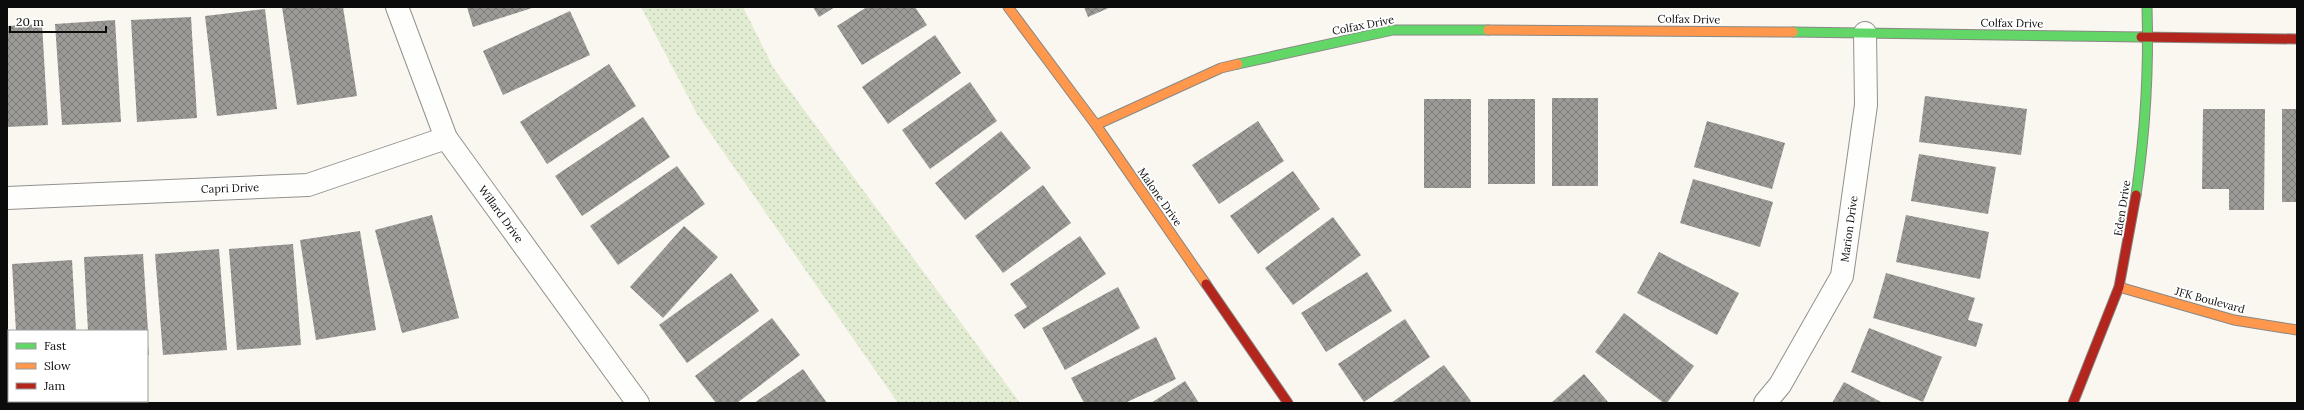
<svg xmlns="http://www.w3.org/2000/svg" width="2304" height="410" font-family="Lora,serif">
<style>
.grass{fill:url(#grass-dots)}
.building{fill:url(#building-cross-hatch)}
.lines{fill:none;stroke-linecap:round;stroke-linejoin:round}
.street-casing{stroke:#92918e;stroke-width:24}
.fast-casing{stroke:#898885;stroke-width:11}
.slow-casing{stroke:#898885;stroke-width:11}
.jam-casing{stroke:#898885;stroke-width:11}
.street{stroke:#fefefd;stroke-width:22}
.fast{stroke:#63d668;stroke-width:9}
.slow{stroke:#ff974d;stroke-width:9}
.jam{stroke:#b3261e;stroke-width:9}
.labels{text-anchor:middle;stroke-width:4;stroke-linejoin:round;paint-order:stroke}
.street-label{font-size:11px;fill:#0b0b0b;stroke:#fff}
</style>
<defs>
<pattern id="grass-dots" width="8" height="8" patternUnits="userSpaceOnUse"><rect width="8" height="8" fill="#e2ecd2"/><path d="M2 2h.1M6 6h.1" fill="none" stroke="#c1c9b3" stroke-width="1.8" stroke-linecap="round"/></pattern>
<pattern id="building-cross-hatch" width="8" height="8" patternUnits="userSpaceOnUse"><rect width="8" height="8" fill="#9c9a96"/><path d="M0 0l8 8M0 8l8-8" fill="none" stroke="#7d7c79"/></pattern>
</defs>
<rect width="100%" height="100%" fill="#f9f7f0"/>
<path class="grass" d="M 641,7 L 743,7 L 774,69 L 1020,403 L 898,403 L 697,114 Z"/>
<g class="building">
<path d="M 282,7 L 343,7 L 357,96 L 297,105 Z"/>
<path d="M 467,7 L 535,7 L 473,27 Z"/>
<path d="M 813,7 L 835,7 L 819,17 Z"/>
<path d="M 867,7 L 915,7 L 927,25 L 862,65 L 837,26 Z"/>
<path d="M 1084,7 L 1111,7 L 1088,17 Z"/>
<path d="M 265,9 L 277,109 L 217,116 L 205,16 Z"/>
<path d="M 570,11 L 590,55 L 503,95 L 483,51 Z"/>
<path d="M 191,17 L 197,118 L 137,122 L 131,20 Z"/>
<path d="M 115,20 L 121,122 L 62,125 L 55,24 Z"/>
<path d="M 42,24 L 48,125 L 7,127 L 7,26 Z"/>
<path d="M 935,35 L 961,73 L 888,124 L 862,87 Z"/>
<path d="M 609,64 L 636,106 L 547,164 L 520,122 Z"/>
<path d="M 970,82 L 997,121 L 930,169 L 902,130 Z"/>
<path d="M 1925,96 L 2027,109 L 2021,155 L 1919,142 Z"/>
<rect x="1552" y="98" width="46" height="88"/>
<rect x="1424" y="99" width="47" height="89"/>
<rect x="1488" y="99" width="47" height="85"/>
<path d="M 2203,109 L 2265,109 L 2264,210 L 2229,210 L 2229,189 L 2202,189 Z"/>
<rect x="2282" y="109" width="15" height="93"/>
<path d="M 643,117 L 670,157 L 582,216 L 555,176 Z"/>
<path d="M 1258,121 L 1284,161 L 1219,204 L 1192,165 Z"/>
<path d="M 1707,121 L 1785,143 L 1772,189 L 1694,167 Z"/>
<path d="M 1001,131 L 1031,168 L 965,220 L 935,183 Z"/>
<path d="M 1919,154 L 1996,167 L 1988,214 L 1911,201 Z"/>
<path d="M 677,166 L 705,204 L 618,265 L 590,226 Z"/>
<path d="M 1293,171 L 1320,209 L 1258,254 L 1230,216 Z"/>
<path d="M 1693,179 L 1773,202 L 1760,247 L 1680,223 Z"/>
<path d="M 1043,185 L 1071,223 L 1003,273 L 975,236 Z"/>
<path d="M 432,215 L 459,318 L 402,333 L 375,230 Z"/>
<path d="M 1906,215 L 1989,232 L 1980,279 L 1896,262 Z"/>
<path d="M 1333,217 L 1361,255 L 1293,305 L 1265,268 Z"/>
<path d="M 684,226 L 718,257 L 663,318 L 630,287 Z"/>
<path d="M 360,231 L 376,330 L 316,340 L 300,240 Z"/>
<path d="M 1080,236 L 1106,274 L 1024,329 L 1014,315 L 1027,307 L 1010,284 Z"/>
<path d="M 293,244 L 301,345 L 237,350 L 229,249 Z"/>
<path d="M 219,249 L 227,350 L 163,355 L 155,254 Z"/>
<path d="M 1659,252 L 1739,293 L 1717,335 L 1637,293 Z"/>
<path d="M 143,254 L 148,331 L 88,331 L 84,257 Z"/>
<path d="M 72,260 L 76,331 L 16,331 L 12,264 Z"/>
<path d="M 1367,272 L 1392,311 L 1326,352 L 1301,313 Z"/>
<path d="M 731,273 L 759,311 L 687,363 L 659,325 Z"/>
<path d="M 1886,273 L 1975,298 L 1968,320 L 1983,324 L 1976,347 L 1873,318 Z"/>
<path d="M 1118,287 L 1140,328 L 1065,370 L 1042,328 Z"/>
<path d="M 1624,313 L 1694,366 L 1667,403 L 1664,403 L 1595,352 Z"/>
<path d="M 772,318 L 800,355 L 737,403 L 716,403 L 695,376 Z"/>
<path d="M 1405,319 L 1430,357 L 1364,402 L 1338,364 Z"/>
<path d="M 1869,328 L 1942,357 L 1923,402 L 1851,372 Z"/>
<path d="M 147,334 L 149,355 L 147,355 Z"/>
<path d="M 1156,337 L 1176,379 L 1125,403 L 1084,403 L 1071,378 Z"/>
<path d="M 1444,365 L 1471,401 L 1469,403 L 1391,403 Z"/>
<path d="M 803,369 L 827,403 L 754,403 Z"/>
<path d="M 1584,374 L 1609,403 L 1551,403 Z"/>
<path d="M 1185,381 L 1199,403 L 1151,403 Z"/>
<path d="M 1844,382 L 1883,403 L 1832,403 Z"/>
</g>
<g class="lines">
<g class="street-casing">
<g id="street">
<path d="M 397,7 L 446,138 L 638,403"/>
<path d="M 7,198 L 308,185 L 446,138"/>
<path d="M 1765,403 L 1780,385 L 1842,276 L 1866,105 L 1865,33"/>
</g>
</g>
<g class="fast-casing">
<g id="fast">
<path d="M 1793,32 L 2141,37"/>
<path d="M 1238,64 L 1393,30 L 1488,30"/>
<path d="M 2136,195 C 2145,134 2149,69 2147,7"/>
</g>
</g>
<g class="slow-casing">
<g id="slow">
<path d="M 1008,7 L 1096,125 L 1206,284"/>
<path d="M 1488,30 L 1793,32"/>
<path d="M 1096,125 L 1221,68 L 1238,64"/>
<path d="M 2119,287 L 2234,320 L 2297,330"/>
</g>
</g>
<g class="jam-casing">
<g id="jam">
<path d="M 2141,37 L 2297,39"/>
<path d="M 1206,284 L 1288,403"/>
<path d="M 2073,403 L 2119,287 L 2136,195"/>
</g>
</g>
<use href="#street" class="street"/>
<use href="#fast" class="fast"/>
<use href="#slow" class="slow"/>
<use href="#jam" class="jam"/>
</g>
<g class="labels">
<g class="street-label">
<text transform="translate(1689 19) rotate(1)" y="4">Colfax Drive</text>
<text transform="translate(2012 23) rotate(1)" y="4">Colfax Drive</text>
<text transform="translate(1363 25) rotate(-11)" y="4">Colfax Drive</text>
<text transform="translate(230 188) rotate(-2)" y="4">Capri Drive</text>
<text transform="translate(1160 197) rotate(55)" y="4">Malone Drive</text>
<text transform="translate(2122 208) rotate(-81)" y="4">Eden Drive</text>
<text transform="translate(501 214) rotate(54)" y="4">Willard Drive</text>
<text transform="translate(1849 229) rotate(-82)" y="4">Marion Drive</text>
<text transform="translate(2210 300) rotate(15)" y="4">JFK Boulevard</text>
</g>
</g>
<rect width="2304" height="410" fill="none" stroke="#0b0b0b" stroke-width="16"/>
<rect x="8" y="330" width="140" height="72" fill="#ffffff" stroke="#9d9d9d"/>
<rect x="16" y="343" width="20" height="6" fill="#63d668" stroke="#9d9d9d"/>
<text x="44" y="350" font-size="12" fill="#0b0b0b">Fast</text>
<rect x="16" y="363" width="20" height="6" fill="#ff974d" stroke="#9d9d9d"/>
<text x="44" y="370" font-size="12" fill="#0b0b0b">Slow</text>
<rect x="16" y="383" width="20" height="6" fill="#b3261e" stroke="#9d9d9d"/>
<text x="44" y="390" font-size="12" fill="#0b0b0b">Jam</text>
<path d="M10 26v6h96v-6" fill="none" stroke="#0b0b0b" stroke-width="2"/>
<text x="16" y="26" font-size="12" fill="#0b0b0b" stroke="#ffffff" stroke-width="3" paint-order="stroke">20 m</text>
</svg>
